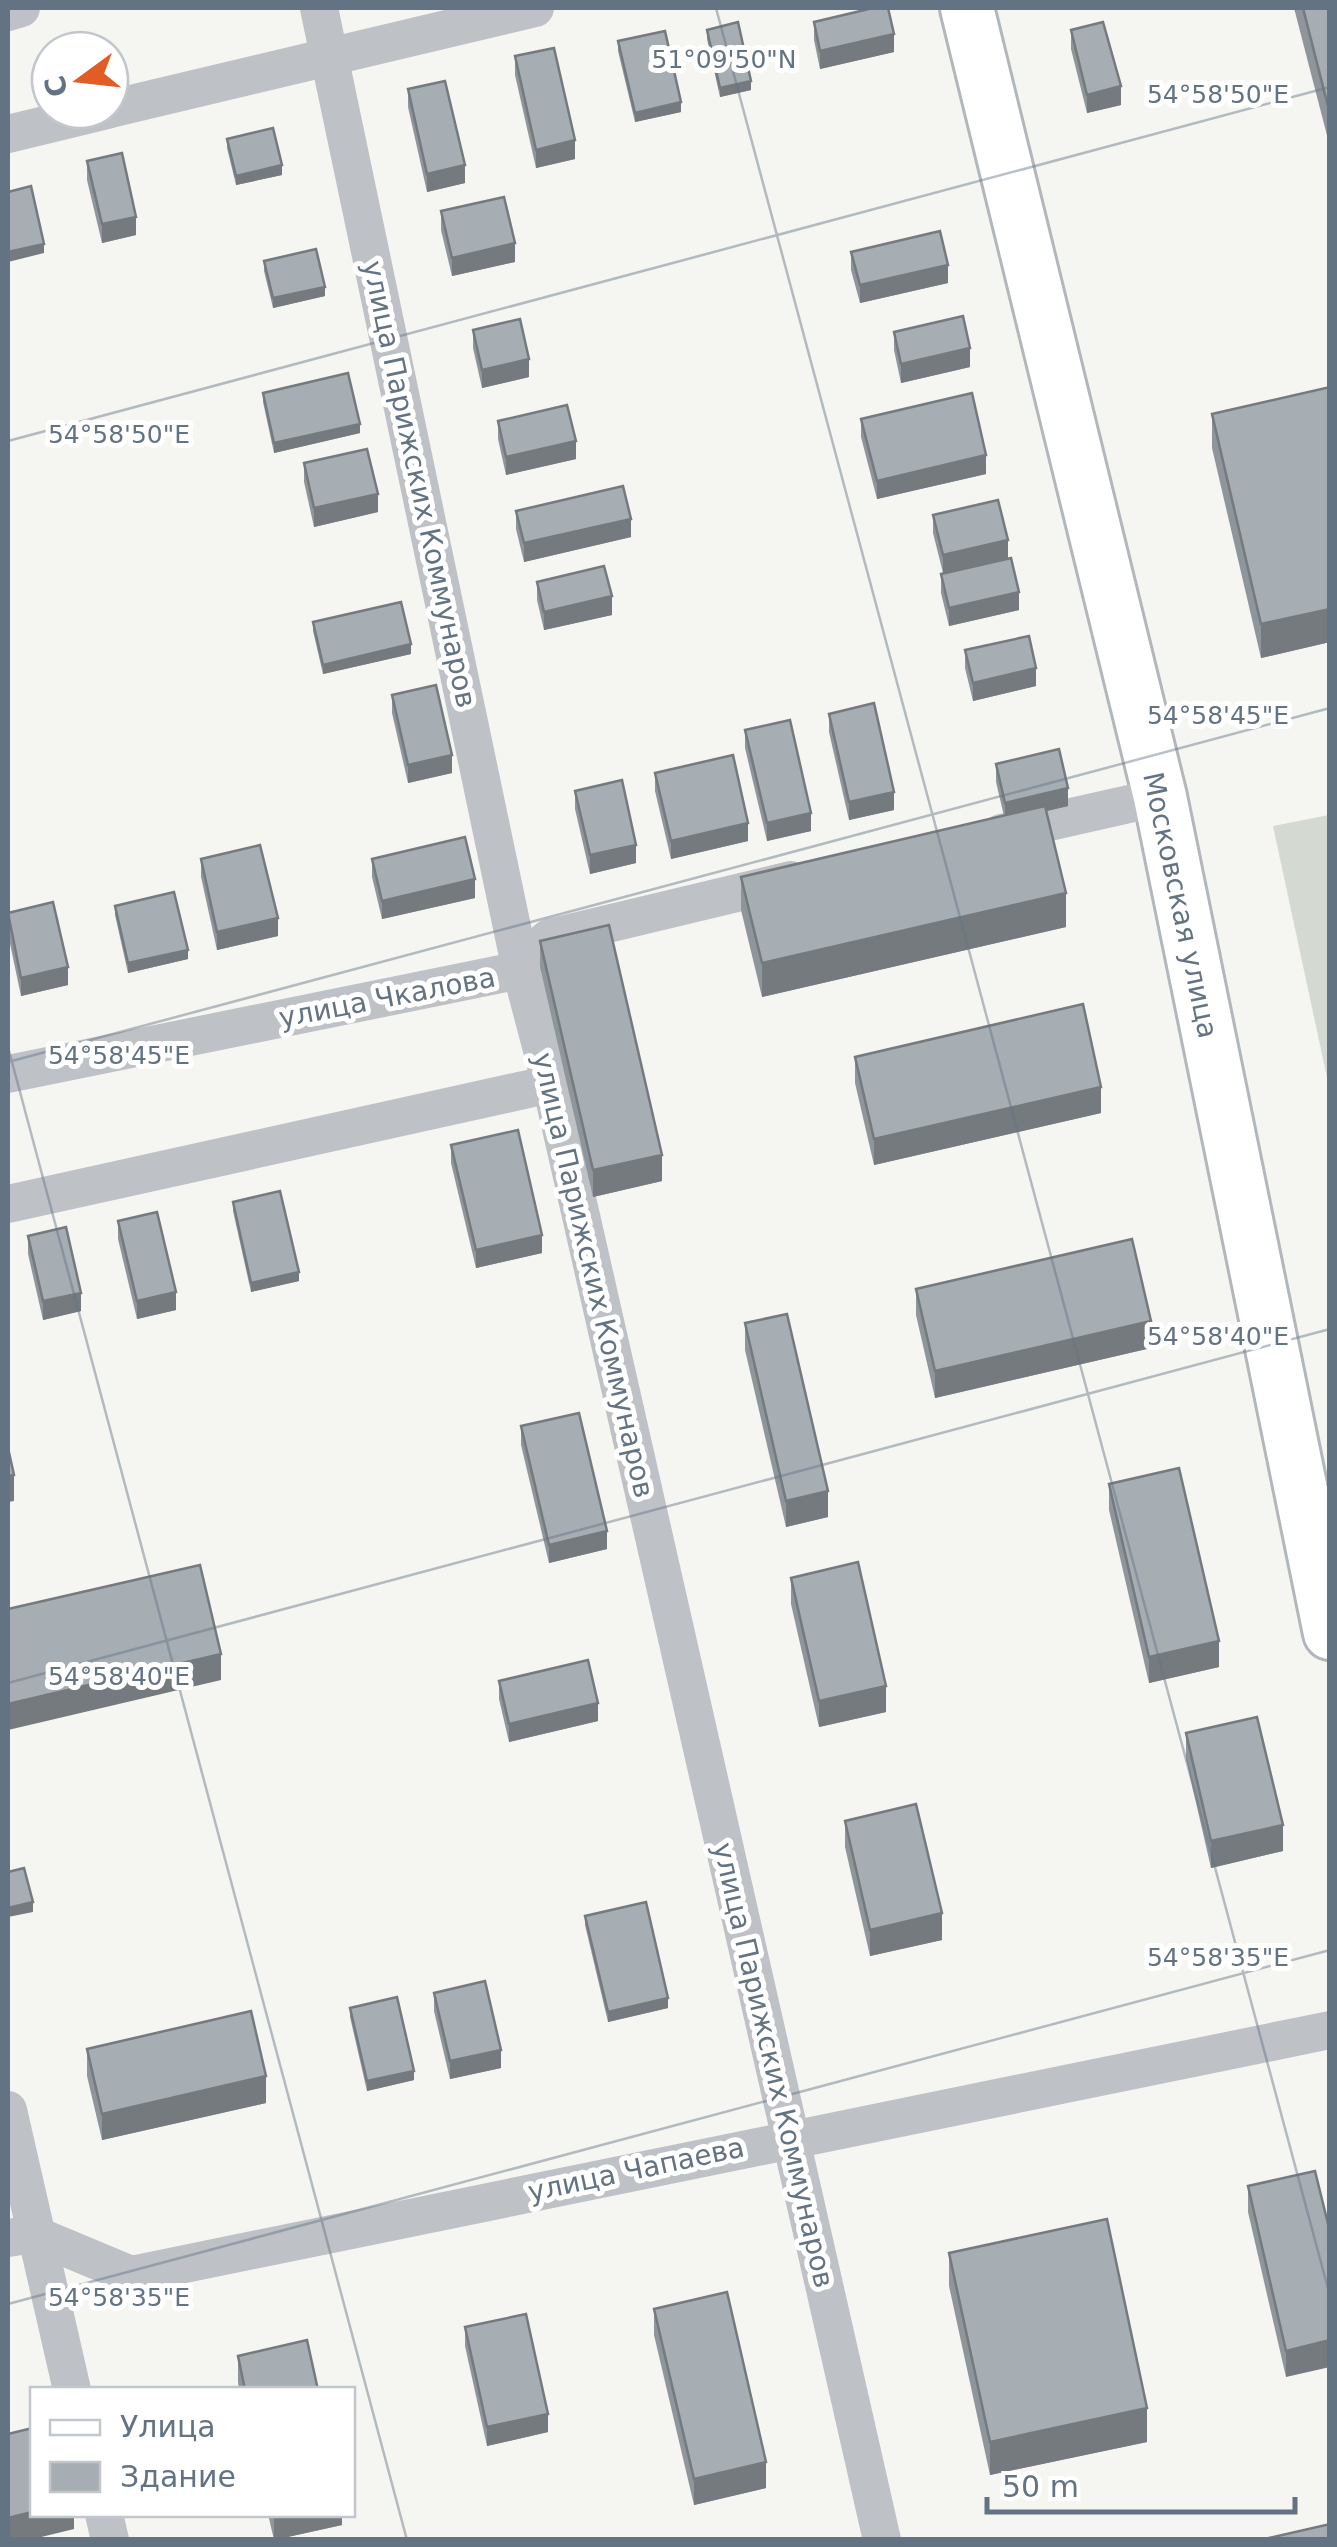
<svg xmlns="http://www.w3.org/2000/svg" width="1337" height="2547" font-family="'DejaVu Sans',sans-serif">
<style>
.park{fill:#d4dad1}
.lines{fill:none;stroke-linecap:round;stroke-linejoin:round}
.secondary-casing{stroke:#b2b7bc;stroke-width:58}
.street{stroke:#bec1c6;stroke-width:38}
.secondary{stroke:#fff;stroke-width:52}
.wall{fill:#8f969b}
.shaded-wall{fill:#747a7e}
.building{fill:#a6aeb4;stroke:#747a7e;stroke-width:2.5}
.ticks{fill:none;stroke:#647383;stroke-width:2.5;stroke-opacity:0.45}
.labels{text-anchor:middle;stroke-width:10;stroke-linejoin:round;paint-order:stroke}
.street-label{font-size:28px;fill:#647383;stroke:#fff}
.ticks-label{font-size:25px;text-anchor:middle;fill:#647383;stroke:#fff;stroke-width:10;stroke-linejoin:round;paint-order:stroke}
</style>
<rect width="100%" height="100%" fill="#f5f5f1"/>
<path class="park" d="M 1329,815 L 1330,815 L 1329,1087 L 1273,826 Z"/>
<g class="lines">
<g class="secondary-casing">
<path id="secondary" d="M 967,8 L 1160,797 L 1330,1633"/>
</g>
<g class="street">
<path d="M 319,8 L 521,970 L 551,1084 L 882,2540"/>
<path d="M 8,12 L 21,8"/>
<path d="M 110,109 L 535,8"/>
<path d="M 8,134 L 107,110"/>
<path d="M 1001,833 L 1160,797"/>
<path d="M 8,1074 L 521,970 L 532,953 L 549,938 L 791,880"/>
<path d="M 8,1204 L 551,1084"/>
<path d="M 8,2110 L 72,2390"/>
<path d="M 8,2238 L 33,2234 L 131,2275 L 1330,2030"/>
<path d="M 104,2514 L 110,2540"/>
</g>
<use href="#secondary" class="secondary"/>
</g>
<g class="wall">
<path d="M 1294,8 L 1330,8 L 1330,147 Z"/>
<path d="M 814,22 L 894,52 L 820,69 L 814,40 Z"/>
<path d="M 707,30 L 751,90 L 720,97 L 707,39 Z"/>
<path d="M 1071,30 L 1121,105 L 1087,113 L 1071,49 Z"/>
<path d="M 618,41 L 681,112 L 635,122 L 618,51 Z"/>
<path d="M 515,56 L 575,159 L 536,168 L 515,75 Z"/>
<path d="M 408,89 L 465,183 L 427,192 L 408,107 Z"/>
<path d="M 227,139 L 282,175 L 236,185 L 227,148 Z"/>
<path d="M 87,161 L 136,235 L 102,243 L 87,180 Z"/>
<path d="M 441,211 L 515,262 L 452,276 L 441,230 Z"/>
<path d="M 851,252 L 948,283 L 860,303 L 851,270 Z"/>
<path d="M 264,261 L 325,296 L 273,308 L 264,271 Z"/>
<path d="M 473,330 L 529,377 L 482,388 L 473,348 Z"/>
<path d="M 894,332 L 970,367 L 901,383 L 894,350 Z"/>
<path d="M 1330,387 L 1330,642 L 1261,658 L 1212,448 L 1212,414 Z"/>
<path d="M 263,393 L 360,433 L 274,453 L 263,402 Z"/>
<path d="M 861,419 L 986,474 L 877,499 L 861,437 Z"/>
<path d="M 498,421 L 576,459 L 506,475 L 498,439 Z"/>
<path d="M 304,463 L 378,512 L 314,527 L 304,482 Z"/>
<path d="M 516,511 L 631,537 L 524,562 L 516,529 Z"/>
<path d="M 933,515 L 1008,540 L 943,573 L 933,533 Z"/>
<path d="M 941,574 L 1019,610 L 949,626 L 941,593 Z"/>
<path d="M 537,582 L 612,615 L 544,630 L 537,600 Z"/>
<path d="M 313,622 L 411,654 L 323,674 L 313,631 Z"/>
<path d="M 965,650 L 1036,686 L 973,701 L 965,668 Z"/>
<path d="M 392,695 L 452,773 L 408,783 L 392,713 Z"/>
<path d="M 829,714 L 894,810 L 849,820 L 829,732 Z"/>
<path d="M 745,730 L 811,831 L 767,841 L 745,748 Z"/>
<path d="M 996,764 L 1068,806 L 1046,811 L 1066,927 L 762,997 L 741,910 L 741,877 L 1004,816 L 996,782 Z"/>
<path d="M 655,773 L 748,841 L 671,859 L 655,791 Z"/>
<path d="M 575,791 L 636,863 L 590,874 L 575,809 Z"/>
<path d="M 201,859 L 278,936 L 217,950 L 201,877 Z"/>
<path d="M 372,859 L 475,898 L 382,919 L 372,877 Z"/>
<path d="M 115,906 L 188,959 L 128,973 L 115,915 Z"/>
<path d="M 8,913 L 68,985 L 21,996 L 8,934 Z"/>
<path d="M 540,941 L 662,1181 L 593,1197 L 540,967 Z"/>
<path d="M 855,1057 L 1101,1113 L 874,1165 L 855,1083 Z"/>
<path d="M 451,1145 L 542,1253 L 476,1268 L 451,1163 Z"/>
<path d="M 233,1202 L 299,1281 L 251,1292 L 233,1211 Z"/>
<path d="M 118,1221 L 176,1310 L 137,1319 L 118,1239 Z"/>
<path d="M 28,1236 L 81,1311 L 43,1320 L 28,1254 Z"/>
<path d="M 916,1289 L 1151,1348 L 935,1398 L 916,1315 Z"/>
<path d="M 745,1323 L 828,1517 L 786,1527 L 745,1350 Z"/>
<path d="M 521,1426 L 607,1549 L 549,1563 L 521,1445 Z"/>
<path d="M 1109,1484 L 1219,1667 L 1149,1683 L 1109,1510 Z"/>
<path d="M 791,1578 L 886,1712 L 819,1727 L 791,1604 Z"/>
<path d="M 499,1681 L 598,1721 L 509,1742 L 499,1699 Z"/>
<path d="M 1186,1733 L 1283,1851 L 1211,1868 L 1186,1759 Z"/>
<path d="M 845,1821 L 942,1940 L 870,1956 L 845,1847 Z"/>
<path d="M 585,1916 L 668,2008 L 608,2022 L 585,1925 Z"/>
<path d="M 434,1993 L 501,2068 L 450,2079 L 434,2011 Z"/>
<path d="M 350,2008 L 414,2080 L 367,2091 L 350,2017 Z"/>
<path d="M 87,2049 L 266,2103 L 102,2140 L 87,2076 Z"/>
<path d="M 1248,2186 L 1330,2232 L 1286,2377 L 1248,2212 Z"/>
<path d="M 949,2253 L 1147,2442 L 990,2475 L 949,2286 Z"/>
<path d="M 654,2309 L 766,2488 L 694,2505 L 654,2335 Z"/>
<path d="M 465,2327 L 548,2432 L 487,2446 L 465,2346 Z"/>
<path d="M 238,2356 L 318,2390 L 239,2390 L 238,2382 Z"/>
<path d="M 268,2514 L 342,2514 L 342,2525 L 274,2540 Z"/>
</g>
<g class="shaded-wall">
<path d="M 894,34 L 894,52 L 820,69 L 820,51 Z"/>
<path d="M 751,81 L 751,90 L 720,97 L 720,88 Z"/>
<path d="M 1121,86 L 1121,105 L 1087,113 L 1087,95 Z"/>
<path d="M 681,102 L 681,112 L 635,122 L 635,113 Z"/>
<path d="M 575,140 L 575,159 L 536,168 L 536,150 Z"/>
<path d="M 282,165 L 282,175 L 236,185 L 236,176 Z"/>
<path d="M 465,165 L 465,183 L 427,192 L 427,174 Z"/>
<path d="M 136,217 L 136,235 L 102,243 L 102,224 Z"/>
<path d="M 515,243 L 515,262 L 452,276 L 452,258 Z"/>
<path d="M 44,244 L 44,253 L 8,262 L 8,252 Z"/>
<path d="M 948,265 L 948,283 L 860,303 L 860,285 Z"/>
<path d="M 325,287 L 325,296 L 273,308 L 273,298 Z"/>
<path d="M 970,348 L 970,367 L 901,383 L 901,364 Z"/>
<path d="M 529,359 L 529,377 L 482,388 L 482,370 Z"/>
<path d="M 360,424 L 360,433 L 274,453 L 274,443 Z"/>
<path d="M 576,441 L 576,459 L 506,475 L 506,457 Z"/>
<path d="M 986,455 L 986,474 L 877,499 L 877,481 Z"/>
<path d="M 378,494 L 378,512 L 314,527 L 314,508 Z"/>
<path d="M 631,519 L 631,537 L 524,562 L 524,543 Z"/>
<path d="M 1008,540 L 1008,559 L 943,573 L 943,555 Z"/>
<path d="M 1019,592 L 1019,610 L 949,626 L 949,608 Z"/>
<path d="M 612,596 L 612,615 L 544,630 L 544,612 Z"/>
<path d="M 1330,609 L 1330,642 L 1261,658 L 1261,624 Z"/>
<path d="M 411,644 L 411,654 L 323,674 L 323,665 Z"/>
<path d="M 1036,668 L 1036,686 L 973,701 L 973,683 Z"/>
<path d="M 452,755 L 452,773 L 408,783 L 408,765 Z"/>
<path d="M 1068,788 L 1068,806 L 1005,821 L 1005,803 Z"/>
<path d="M 894,792 L 894,810 L 849,820 L 849,802 Z"/>
<path d="M 811,813 L 811,831 L 767,841 L 767,823 Z"/>
<path d="M 748,823 L 748,841 L 671,859 L 671,841 Z"/>
<path d="M 636,845 L 636,863 L 590,874 L 590,855 Z"/>
<path d="M 475,879 L 475,898 L 382,919 L 382,901 Z"/>
<path d="M 1066,893 L 1066,927 L 762,997 L 762,963 Z"/>
<path d="M 278,918 L 278,936 L 217,950 L 217,932 Z"/>
<path d="M 188,950 L 188,959 L 128,973 L 128,963 Z"/>
<path d="M 68,967 L 68,985 L 21,996 L 21,978 Z"/>
<path d="M 1101,1087 L 1101,1113 L 874,1165 L 874,1139 Z"/>
<path d="M 662,1155 L 662,1181 L 593,1197 L 593,1170 Z"/>
<path d="M 542,1235 L 542,1253 L 476,1268 L 476,1250 Z"/>
<path d="M 299,1272 L 299,1281 L 251,1292 L 251,1283 Z"/>
<path d="M 176,1292 L 176,1310 L 137,1319 L 137,1301 Z"/>
<path d="M 81,1293 L 81,1311 L 43,1320 L 43,1301 Z"/>
<path d="M 1151,1321 L 1151,1348 L 935,1398 L 935,1371 Z"/>
<path d="M 14,1475 L 14,1501 L 8,1502 L 8,1476 Z"/>
<path d="M 828,1491 L 828,1517 L 786,1527 L 786,1501 Z"/>
<path d="M 607,1531 L 607,1549 L 549,1563 L 549,1545 Z"/>
<path d="M 1219,1641 L 1219,1667 L 1149,1683 L 1149,1657 Z"/>
<path d="M 221,1654 L 221,1680 L 8,1730 L 8,1704 Z"/>
<path d="M 886,1686 L 886,1712 L 819,1727 L 819,1701 Z"/>
<path d="M 598,1703 L 598,1721 L 509,1742 L 509,1724 Z"/>
<path d="M 1283,1825 L 1283,1851 L 1211,1868 L 1211,1841 Z"/>
<path d="M 33,1902 L 33,1912 L 8,1917 L 8,1908 Z"/>
<path d="M 942,1913 L 942,1940 L 870,1956 L 870,1930 Z"/>
<path d="M 668,1998 L 668,2008 L 608,2022 L 608,2012 Z"/>
<path d="M 501,2050 L 501,2068 L 450,2079 L 450,2061 Z"/>
<path d="M 414,2071 L 414,2080 L 367,2091 L 367,2081 Z"/>
<path d="M 266,2076 L 266,2103 L 102,2140 L 102,2114 Z"/>
<path d="M 1330,2340 L 1330,2367 L 1286,2377 L 1286,2351 Z"/>
<path d="M 1147,2408 L 1147,2442 L 990,2475 L 990,2442 Z"/>
<path d="M 548,2414 L 548,2432 L 487,2446 L 487,2427 Z"/>
<path d="M 766,2462 L 766,2488 L 694,2505 L 694,2479 Z"/>
<path d="M 32,2512 L 32,2514 L 74,2514 L 74,2529 L 29,2540 L 8,2540 L 8,2518 Z"/>
<path d="M 274,2514 L 342,2514 L 342,2525 L 274,2540 Z"/>
</g>
<g class="building">
<path d="M 873,8 L 888,8 L 894,34 L 820,51 L 814,22 Z"/>
<path d="M 1303,8 L 1330,8 L 1330,114 Z"/>
<path d="M 738,22 L 751,81 L 720,88 L 707,30 Z"/>
<path d="M 1103,22 L 1121,86 L 1087,95 L 1071,30 Z"/>
<path d="M 665,31 L 681,102 L 635,113 L 618,41 Z"/>
<path d="M 554,48 L 575,140 L 536,150 L 515,56 Z"/>
<path d="M 445,81 L 465,165 L 427,174 L 408,89 Z"/>
<path d="M 273,128 L 282,165 L 236,176 L 227,139 Z"/>
<path d="M 122,153 L 136,217 L 102,224 L 87,161 Z"/>
<path d="M 31,186 L 44,244 L 8,252 L 8,192 Z"/>
<path d="M 504,197 L 515,243 L 452,258 L 441,211 Z"/>
<path d="M 940,231 L 948,265 L 860,285 L 851,252 Z"/>
<path d="M 316,249 L 325,287 L 273,298 L 264,261 Z"/>
<path d="M 963,316 L 970,348 L 901,364 L 894,332 Z"/>
<path d="M 520,319 L 529,359 L 482,370 L 473,330 Z"/>
<path d="M 348,373 L 360,424 L 274,443 L 263,393 Z"/>
<path d="M 1330,387 L 1330,609 L 1261,624 L 1212,414 Z"/>
<path d="M 972,393 L 986,455 L 877,481 L 861,419 Z"/>
<path d="M 567,405 L 576,441 L 506,457 L 498,421 Z"/>
<path d="M 367,449 L 378,494 L 314,508 L 304,463 Z"/>
<path d="M 623,486 L 631,519 L 524,543 L 516,511 Z"/>
<path d="M 998,500 L 1008,540 L 943,555 L 933,515 Z"/>
<path d="M 1011,558 L 1019,592 L 949,608 L 941,574 Z"/>
<path d="M 604,566 L 612,596 L 544,612 L 537,582 Z"/>
<path d="M 401,602 L 411,644 L 323,665 L 313,622 Z"/>
<path d="M 1029,636 L 1036,668 L 973,683 L 965,650 Z"/>
<path d="M 436,685 L 452,755 L 408,765 L 392,695 Z"/>
<path d="M 874,703 L 894,792 L 849,802 L 829,714 Z"/>
<path d="M 790,720 L 811,813 L 767,823 L 745,730 Z"/>
<path d="M 1059,749 L 1068,788 L 1005,803 L 996,764 Z"/>
<path d="M 733,755 L 748,823 L 671,841 L 655,773 Z"/>
<path d="M 622,780 L 636,845 L 590,855 L 575,791 Z"/>
<path d="M 1045,806 L 1066,893 L 762,963 L 741,877 Z"/>
<path d="M 465,837 L 475,879 L 382,901 L 372,859 Z"/>
<path d="M 260,845 L 278,918 L 217,932 L 201,859 Z"/>
<path d="M 174,892 L 188,950 L 128,963 L 115,906 Z"/>
<path d="M 53,902 L 68,967 L 21,978 L 8,913 Z"/>
<path d="M 609,925 L 662,1155 L 593,1170 L 540,941 Z"/>
<path d="M 1083,1004 L 1101,1087 L 874,1139 L 855,1057 Z"/>
<path d="M 518,1130 L 542,1235 L 476,1250 L 451,1145 Z"/>
<path d="M 280,1191 L 299,1272 L 251,1283 L 233,1202 Z"/>
<path d="M 157,1212 L 176,1292 L 137,1301 L 118,1221 Z"/>
<path d="M 66,1227 L 81,1293 L 43,1301 L 28,1236 Z"/>
<path d="M 1132,1239 L 1151,1321 L 935,1371 L 916,1289 Z"/>
<path d="M 787,1314 L 828,1491 L 786,1501 L 745,1323 Z"/>
<path d="M 579,1413 L 607,1531 L 549,1545 L 521,1426 Z"/>
<path d="M 8,1448 L 14,1475 L 8,1476 Z"/>
<path d="M 1179,1468 L 1219,1641 L 1149,1657 L 1109,1484 Z"/>
<path d="M 858,1562 L 886,1686 L 819,1701 L 791,1578 Z"/>
<path d="M 200,1565 L 221,1654 L 8,1704 L 8,1609 Z"/>
<path d="M 588,1660 L 598,1703 L 509,1724 L 499,1681 Z"/>
<path d="M 1257,1717 L 1283,1825 L 1211,1841 L 1186,1733 Z"/>
<path d="M 916,1804 L 942,1913 L 870,1930 L 845,1821 Z"/>
<path d="M 24,1868 L 33,1902 L 8,1908 L 8,1872 Z"/>
<path d="M 646,1902 L 668,1998 L 608,2012 L 585,1916 Z"/>
<path d="M 485,1981 L 501,2050 L 450,2061 L 434,1993 Z"/>
<path d="M 397,1997 L 414,2071 L 367,2081 L 350,2008 Z"/>
<path d="M 251,2011 L 266,2076 L 102,2114 L 87,2049 Z"/>
<path d="M 1315,2171 L 1330,2232 L 1330,2340 L 1286,2351 L 1248,2186 Z"/>
<path d="M 1107,2219 L 1147,2408 L 990,2442 L 949,2253 Z"/>
<path d="M 727,2292 L 766,2462 L 694,2479 L 654,2309 Z"/>
<path d="M 526,2314 L 548,2414 L 487,2427 L 465,2327 Z"/>
<path d="M 307,2340 L 318,2390 L 245,2390 L 238,2356 Z"/>
<path d="M 32,2428 L 32,2512 L 8,2518 L 8,2434 Z"/>
<path d="M 1330,2524 L 1330,2540 L 1260,2540 Z"/>
</g>
<path class="ticks" d="M 716,8 L 1330,2296M 8,441 L 1330,87M 8,1047 L 407,2540M 8,1062 L 1330,708M 8,1683 L 1330,1329M 8,2304 L 1330,1950"/>
<g class="labels">
<g class="street-label">
<text transform="translate(420 484) rotate(78)" y="10">улица Парижских Коммунаров</text>
<text transform="translate(1181 905) rotate(78)" y="10">Московская улица</text>
<text transform="translate(387 997) rotate(-11)" y="10">улица Чкалова</text>
<text transform="translate(594 1275) rotate(77)" y="10">улица Парижских Коммунаров</text>
<text transform="translate(774 2065) rotate(77)" y="10">улица Парижских Коммунаров</text>
<text transform="translate(636 2169) rotate(-12)" y="10">улица Чапаева</text>
</g>
</g>
<g class="ticks-label">
<text x="724" y="68">51°09'50"N</text>
<text x="1218" y="103">54°58'50"E</text>
<text x="119" y="443">54°58'50"E</text>
<text x="1218" y="724">54°58'45"E</text>
<text x="119" y="1064">54°58'45"E</text>
<text x="1218" y="1345">54°58'40"E</text>
<text x="119" y="1685">54°58'40"E</text>
<text x="1218" y="1966">54°58'35"E</text>
<text x="119" y="2306">54°58'35"E</text>
</g>
<rect width="1337" height="2547" fill="none" stroke="#647383" stroke-width="20"/>
<rect x="30" y="2387" width="325" height="130" fill="#ffffff" stroke="#c1c7cd" stroke-width="2.5"/>
<rect x="50" y="2420" width="50" height="15" fill="#ffffff" stroke="#c1c7cd" stroke-width="2.5"/>
<text x="120" y="2437" font-size="30" fill="#647383">Улица</text>
<rect x="50" y="2462" width="50" height="30" fill="#a6aeb4" stroke="#c1c7cd" stroke-width="2.5"/>
<text x="120" y="2487" font-size="30" fill="#647383">Здание</text>
<g transform="translate(80 80) rotate(255)"><circle r="48" fill="#ffffff" stroke="#c1c7cd" stroke-width="2.5"/>
<path d="M0-8L18 38L0 25L-18 38Z" fill="#e25c25"/>
<text y="-15" font-size="28" font-weight="bold" text-anchor="middle" fill="#647383">С</text>
</g>
<path d="M987 2497v15h308v-15" fill="none" stroke="#647383" stroke-width="5"/>
<text x="1002" y="2497" font-size="30" fill="#647383" stroke="#ffffff" stroke-width="8" paint-order="stroke">50 m</text>
</svg>
